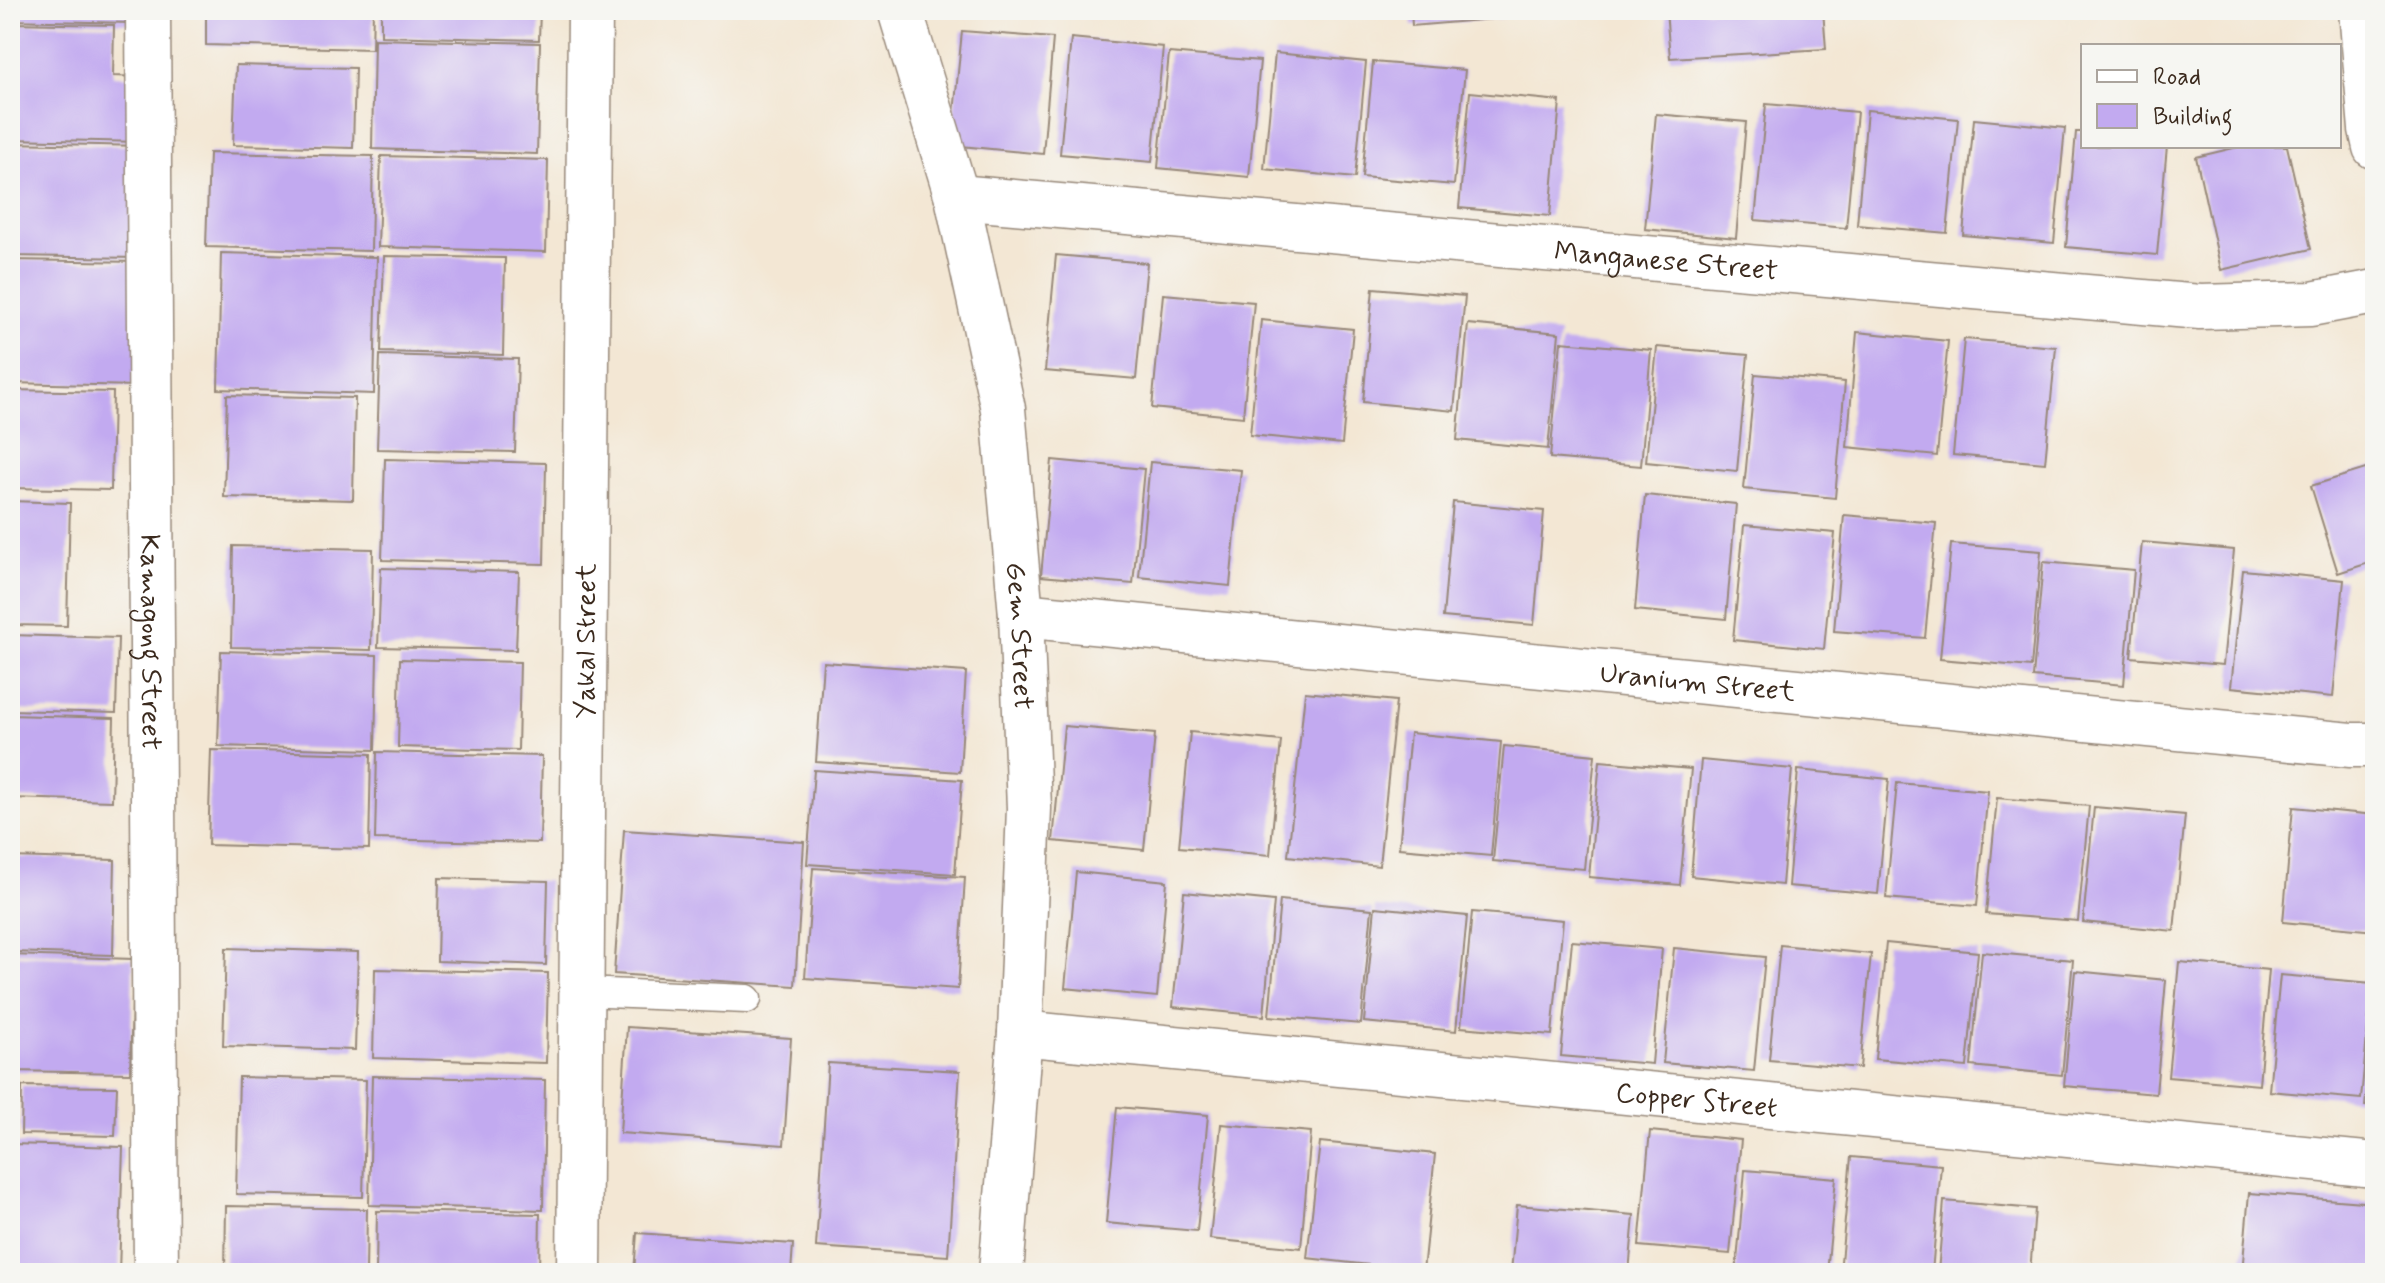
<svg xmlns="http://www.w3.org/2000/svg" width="2385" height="1283" font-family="Mynerve,sans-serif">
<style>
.building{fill:#c2aaf0}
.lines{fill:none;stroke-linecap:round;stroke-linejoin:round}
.lane-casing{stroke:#978879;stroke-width:31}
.street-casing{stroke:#978879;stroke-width:47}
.lane{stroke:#fff;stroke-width:28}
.street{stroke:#fff;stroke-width:44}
.labels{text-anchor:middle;stroke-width:6;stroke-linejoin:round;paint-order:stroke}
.street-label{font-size:28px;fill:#3b2a1e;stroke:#f6f6f2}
</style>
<rect width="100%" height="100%" fill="#f6f6f2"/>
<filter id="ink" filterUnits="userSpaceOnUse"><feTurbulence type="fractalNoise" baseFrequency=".0125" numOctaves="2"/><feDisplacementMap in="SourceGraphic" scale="16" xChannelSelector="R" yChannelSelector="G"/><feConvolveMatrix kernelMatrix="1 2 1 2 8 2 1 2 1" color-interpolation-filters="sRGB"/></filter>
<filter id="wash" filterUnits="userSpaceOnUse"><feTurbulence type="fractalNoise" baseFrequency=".006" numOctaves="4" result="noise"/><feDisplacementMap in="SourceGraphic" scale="32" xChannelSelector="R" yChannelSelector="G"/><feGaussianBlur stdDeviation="1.8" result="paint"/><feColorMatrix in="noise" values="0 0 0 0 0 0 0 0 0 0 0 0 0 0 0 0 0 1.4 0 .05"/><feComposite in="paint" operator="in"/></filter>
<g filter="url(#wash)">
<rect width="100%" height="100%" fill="#f3e7d4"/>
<g id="blocks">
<g class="building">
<path d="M 10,10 L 130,10 L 130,23 L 10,20 Z"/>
<path d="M 206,10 L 373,10 L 372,49 L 206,45 Z"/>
<path d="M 381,10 L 540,10 L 539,40 L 381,36 Z"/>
<path d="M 1411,10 L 1502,10 L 1503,18 L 1412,26 Z"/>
<path d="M 1666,10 L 1823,10 L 1826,49 L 1670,58 Z"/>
<path d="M 1853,10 L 1908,10 L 1908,12 L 1854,17 Z"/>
<path d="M 10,23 L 114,25 L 113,76 L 143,77 L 142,142 L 10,139 Z"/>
<path d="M 962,31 L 1053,38 L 1043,154 L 951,145 Z"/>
<path d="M 1071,38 L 1163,47 L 1152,162 L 1060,154 Z"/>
<path d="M 374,39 L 540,43 L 537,154 L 372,149 Z"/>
<path d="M 1169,53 L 1260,61 L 1249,177 L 1158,168 Z"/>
<path d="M 1275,53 L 1366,62 L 1355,178 L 1264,169 Z"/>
<path d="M 1373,62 L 1465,70 L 1454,185 L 1362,177 Z"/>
<path d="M 236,65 L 355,68 L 353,148 L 233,145 Z"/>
<path d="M 1470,92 L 1560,101 L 1550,216 L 1459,208 Z"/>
<path d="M 1766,104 L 1857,112 L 1846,228 L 1755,220 Z"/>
<path d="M 1867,110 L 1958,119 L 1947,233 L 1857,225 Z"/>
<path d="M 1656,114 L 1746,122 L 1736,238 L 1645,229 Z"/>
<path d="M 1974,119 L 2065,128 L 2054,243 L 1963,235 Z"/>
<path d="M 2076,132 L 2083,132 L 2083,146 L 2167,146 L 2157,255 L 2066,247 Z"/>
<path d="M 10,143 L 142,146 L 139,258 L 10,256 Z"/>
<path d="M 2242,146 L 2287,146 L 2311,249 L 2221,270 L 2196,157 Z"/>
<path d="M 209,153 L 373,156 L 371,251 L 206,247 Z"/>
<path d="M 381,156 L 548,160 L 546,252 L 378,247 Z"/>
<path d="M 221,253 L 377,257 L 374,394 L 218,389 Z"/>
<path d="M 1056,255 L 1147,263 L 1136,379 L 1045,371 Z"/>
<path d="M 384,256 L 505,258 L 503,355 L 381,352 Z"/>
<path d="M 10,260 L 141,262 L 138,386 L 10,383 Z"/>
<path d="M 1373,288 L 1465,296 L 1454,411 L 1363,402 Z"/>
<path d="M 1163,294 L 1254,302 L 1243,417 L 1152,408 Z"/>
<path d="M 1261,320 L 1353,329 L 1342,444 L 1250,435 Z"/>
<path d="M 1468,324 L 1559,333 L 1548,449 L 1457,440 Z"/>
<path d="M 1857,332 L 1948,341 L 1937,456 L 1847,447 Z"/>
<path d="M 1964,339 L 2056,347 L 2045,463 L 1953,455 Z"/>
<path d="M 1561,342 L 1651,350 L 1641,466 L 1550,458 Z"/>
<path d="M 1657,347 L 1748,355 L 1737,471 L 1646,462 Z"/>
<path d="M 380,355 L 518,359 L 515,452 L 377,449 Z"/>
<path d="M 1755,374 L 1845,382 L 1835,498 L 1744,489 Z"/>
<path d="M 10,390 L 113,392 L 111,490 L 10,488 Z"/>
<path d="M 227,395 L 355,398 L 353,500 L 224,497 Z"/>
<path d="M 385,459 L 546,463 L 544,564 L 382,560 Z"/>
<path d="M 1052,460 L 1144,469 L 1133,584 L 1041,576 Z"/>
<path d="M 1150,462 L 1241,470 L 1230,586 L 1139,577 Z"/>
<path d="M 2375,466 L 2375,561 L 2338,573 L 2311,486 Z"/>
<path d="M 1645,495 L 1736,504 L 1726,619 L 1635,610 Z"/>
<path d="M 10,501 L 70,503 L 67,626 L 10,625 Z"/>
<path d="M 1453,502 L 1544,511 L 1534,625 L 1443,617 Z"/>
<path d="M 1844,515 L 1936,523 L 1925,638 L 1834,631 Z"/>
<path d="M 1744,525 L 1835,533 L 1824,649 L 1733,640 Z"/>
<path d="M 2142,542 L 2234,550 L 2223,665 L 2131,657 Z"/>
<path d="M 1951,544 L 2041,551 L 2031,667 L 1940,659 Z"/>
<path d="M 233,546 L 373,549 L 371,650 L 231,647 Z"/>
<path d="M 2043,562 L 2134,570 L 2124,685 L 2033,677 Z"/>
<path d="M 381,568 L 519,572 L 516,650 L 378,647 Z"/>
<path d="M 2243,570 L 2344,580 L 2333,697 L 2231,687 Z"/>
<path d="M 10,635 L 118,638 L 116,713 L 10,710 Z"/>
<path d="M 221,651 L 377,655 L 375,750 L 218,746 Z"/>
<path d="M 400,659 L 520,662 L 518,750 L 398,747 Z"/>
<path d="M 823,662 L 966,672 L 960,772 L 816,762 Z"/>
<path d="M 1305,692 L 1396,701 L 1379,866 L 1288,856 Z"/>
<path d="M 10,715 L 114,718 L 112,801 L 10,798 Z"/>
<path d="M 1064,726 L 1155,734 L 1144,850 L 1053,841 Z"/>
<path d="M 1190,732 L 1281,741 L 1270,855 L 1179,847 Z"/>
<path d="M 1410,733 L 1501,742 L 1491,856 L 1399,848 Z"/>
<path d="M 1504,746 L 1595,755 L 1584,869 L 1493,861 Z"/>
<path d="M 211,750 L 371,754 L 369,849 L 208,845 Z"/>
<path d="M 377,752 L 542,756 L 540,843 L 375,839 Z"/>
<path d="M 1701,760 L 1792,769 L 1782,885 L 1691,876 Z"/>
<path d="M 1600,761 L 1691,769 L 1680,885 L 1589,877 Z"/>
<path d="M 814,770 L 962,780 L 955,874 L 807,864 Z"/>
<path d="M 1798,770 L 1889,779 L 1878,894 L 1788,886 Z"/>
<path d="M 1897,783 L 1988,791 L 1977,906 L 1886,898 Z"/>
<path d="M 1997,798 L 2089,806 L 2078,921 L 1986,914 Z"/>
<path d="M 2094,807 L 2185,815 L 2174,931 L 2083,922 Z"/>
<path d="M 2293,807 L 2375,815 L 2375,931 L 2283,922 Z"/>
<path d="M 624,830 L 804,842 L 795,986 L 614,974 Z"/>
<path d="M 10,857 L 115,860 L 113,955 L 10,952 Z"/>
<path d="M 813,868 L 965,877 L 958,989 L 805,978 Z"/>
<path d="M 1076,872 L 1167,881 L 1157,997 L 1065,988 Z"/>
<path d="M 439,878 L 548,881 L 546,965 L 437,961 Z"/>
<path d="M 1184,892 L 1274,901 L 1264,1016 L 1173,1007 Z"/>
<path d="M 1280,900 L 1372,909 L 1361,1024 L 1269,1016 Z"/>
<path d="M 1375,907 L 1467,916 L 1456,1031 L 1364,1022 Z"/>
<path d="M 1472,912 L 1563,920 L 1552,1035 L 1461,1027 Z"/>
<path d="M 1572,941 L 1662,949 L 1652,1064 L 1561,1056 Z"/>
<path d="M 1886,943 L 1978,952 L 1967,1067 L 1875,1059 Z"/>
<path d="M 1780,945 L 1871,954 L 1860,1068 L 1769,1060 Z"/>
<path d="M 226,948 L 358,952 L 355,1050 L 223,1046 Z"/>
<path d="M 1674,948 L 1765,957 L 1754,1071 L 1663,1063 Z"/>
<path d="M 1982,952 L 2073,960 L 2062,1075 L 1971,1066 Z"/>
<path d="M 10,955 L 133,959 L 130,1073 L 10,1071 Z"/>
<path d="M 2179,962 L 2269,970 L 2259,1085 L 2168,1077 Z"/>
<path d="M 375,969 L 548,973 L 546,1063 L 373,1058 Z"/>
<path d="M 2075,971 L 2166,980 L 2156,1094 L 2064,1086 Z"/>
<path d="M 2280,975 L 2372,983 L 2361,1099 L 2269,1091 Z"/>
<path d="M 627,1027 L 791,1038 L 784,1145 L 620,1133 Z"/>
<path d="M 2373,1028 L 2375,1029 L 2375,1107 L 2365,1106 Z"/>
<path d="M 828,1063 L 960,1071 L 948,1256 L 816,1247 Z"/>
<path d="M 372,1076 L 545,1080 L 543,1210 L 369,1205 Z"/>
<path d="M 239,1077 L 366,1080 L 363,1197 L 236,1194 Z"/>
<path d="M 22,1086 L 117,1087 L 115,1136 L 21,1134 Z"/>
<path d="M 1117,1107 L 1208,1115 L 1197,1231 L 1106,1223 Z"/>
<path d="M 1221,1124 L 1311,1132 L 1301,1248 L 1210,1239 Z"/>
<path d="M 1650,1131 L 1741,1140 L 1730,1254 L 1639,1246 Z"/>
<path d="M 1320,1142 L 1435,1154 L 1423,1271 L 1307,1258 Z"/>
<path d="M 10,1144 L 123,1147 L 119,1273 L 10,1273 Z"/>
<path d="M 1851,1157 L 1941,1165 L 1932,1273 L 1840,1272 Z"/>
<path d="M 1745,1170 L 1836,1178 L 1827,1273 L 1736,1273 Z"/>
<path d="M 2249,1193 L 2375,1203 L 2375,1273 L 2242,1273 Z"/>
<path d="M 1944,1201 L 2035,1209 L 2030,1273 L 1938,1273 Z"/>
<path d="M 1517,1205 L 1634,1215 L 1629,1273 L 1511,1273 Z"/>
<path d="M 226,1206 L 367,1209 L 366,1273 L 225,1273 Z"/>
<path d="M 377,1211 L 540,1214 L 539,1273 L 376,1273 Z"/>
<path d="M 637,1233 L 793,1244 L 791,1273 L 634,1273 Z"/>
</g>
</g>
</g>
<g filter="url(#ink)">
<use href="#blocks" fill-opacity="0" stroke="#978879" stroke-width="2"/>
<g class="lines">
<g class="lane-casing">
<path id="lane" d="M 583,992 L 747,999"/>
</g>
<g class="street-casing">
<g id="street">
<path id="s1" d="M 148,10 L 156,1273"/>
<path id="s2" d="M 900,10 L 957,197 L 1003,409 L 1021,615 L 1029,808 L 1020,1033 L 1001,1273"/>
<path d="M 2361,10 L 2371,129 L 2375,147"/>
<path id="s3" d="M 957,197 L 2200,307 L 2311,304 L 2375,292"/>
<path id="s4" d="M 1021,615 L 2351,745 L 2375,745"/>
<path id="s5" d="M 1020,1033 L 2375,1165"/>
<path id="s6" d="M 579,1273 L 590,10"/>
</g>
</g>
<use href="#lane" class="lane"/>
<use href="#street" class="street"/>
</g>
</g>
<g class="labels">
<g class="street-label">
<text dy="10" stroke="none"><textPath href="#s3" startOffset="712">Manganese Street</textPath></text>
<text dy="10" stroke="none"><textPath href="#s2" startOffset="640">Gem Street</textPath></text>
<text dy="10" stroke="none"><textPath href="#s1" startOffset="632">Kamagong Street</textPath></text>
<text dy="10" stroke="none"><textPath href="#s6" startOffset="632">Yakal Street</textPath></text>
<text dy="10" stroke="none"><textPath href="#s4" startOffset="680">Uranium Street</textPath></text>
<text dy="10" stroke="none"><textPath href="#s5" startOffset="680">Copper Street</textPath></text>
</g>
</g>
<rect width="2385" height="1283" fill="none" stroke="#f6f6f2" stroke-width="40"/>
<rect x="2081" y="44" width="260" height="104" fill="#f6f6f2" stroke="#aba49d" stroke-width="2"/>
<rect x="2097" y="70" width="40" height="12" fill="#ffffff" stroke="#aba49d" stroke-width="2"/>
<text x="2153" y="84" font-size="24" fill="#3b2a1e">Road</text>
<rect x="2097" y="104" width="40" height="24" fill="#c2aaf0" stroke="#aba49d" stroke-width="2"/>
<text x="2153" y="124" font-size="24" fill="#3b2a1e">Building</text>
</svg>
